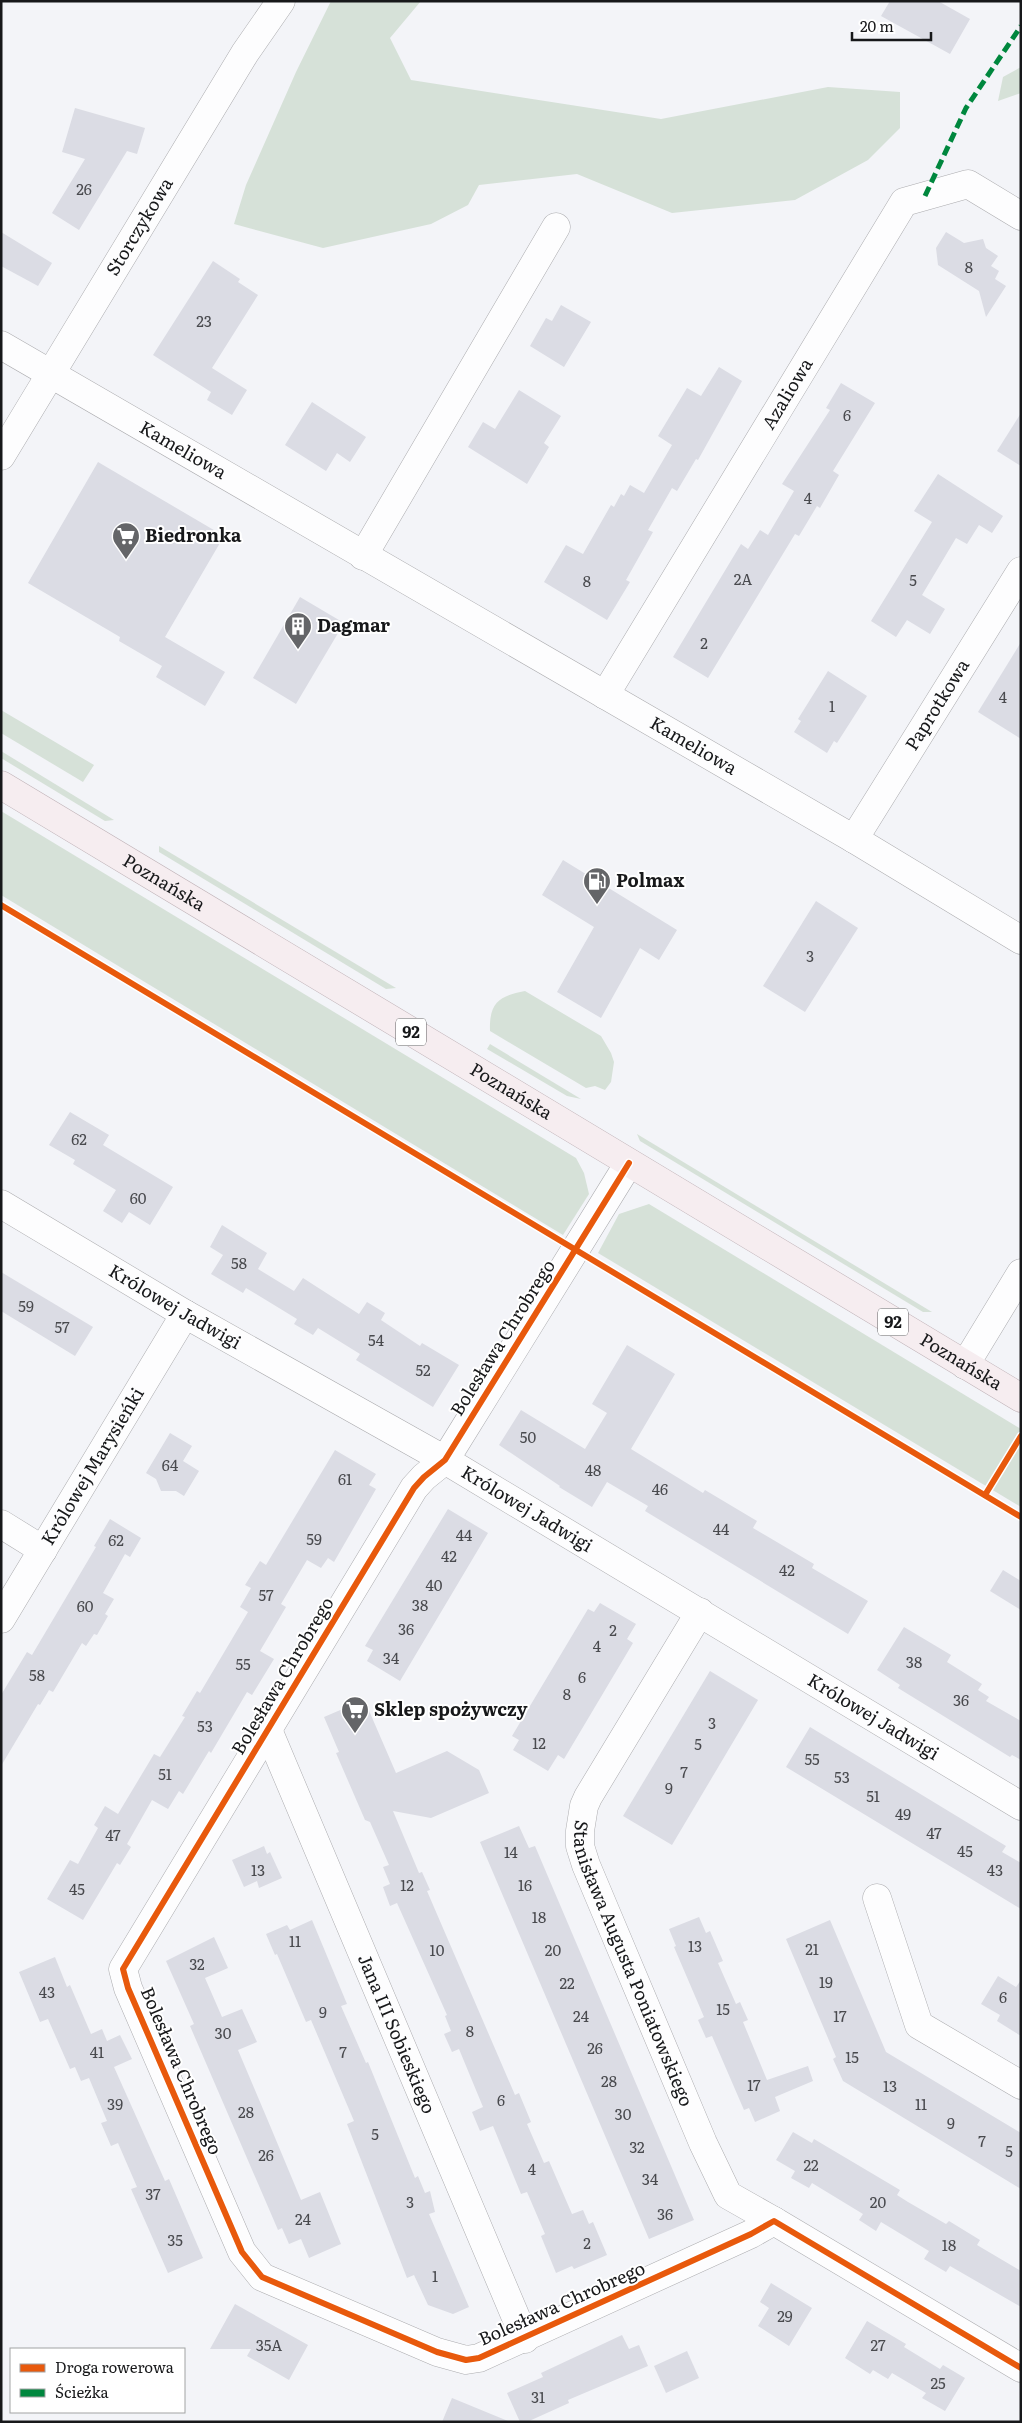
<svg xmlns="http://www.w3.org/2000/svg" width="1022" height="2423" font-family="Literata,serif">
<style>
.green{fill:#d6e1d8}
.building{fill:#dbdce4}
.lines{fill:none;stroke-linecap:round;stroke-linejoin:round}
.street-casing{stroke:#acacaf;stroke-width:29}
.primary-casing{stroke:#bfb2b7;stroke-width:29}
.street{stroke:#fdfdfe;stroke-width:28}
.primary{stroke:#f6edf0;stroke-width:28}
.quiet{stroke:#00873e;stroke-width:5;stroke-dasharray:10 5;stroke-linecap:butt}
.cycleway-casing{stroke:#fff;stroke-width:9}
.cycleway{stroke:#e8590c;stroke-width:6}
.labels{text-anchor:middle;stroke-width:4;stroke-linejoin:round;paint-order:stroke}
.number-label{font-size:15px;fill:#494a4e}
.shield{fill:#fff;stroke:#5d5d5f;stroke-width:1}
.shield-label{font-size:16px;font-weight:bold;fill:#17181a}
.street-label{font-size:18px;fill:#17181a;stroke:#fff}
.poi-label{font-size:18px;font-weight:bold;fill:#17181a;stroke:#fff;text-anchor:start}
</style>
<rect width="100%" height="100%" fill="#f3f4f8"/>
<g class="green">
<path d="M 331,1 L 421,1 L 390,38 L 411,80 L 661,119 L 828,87 L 900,92 L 900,128 L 868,160 L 795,200 L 672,213 L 577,174 L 479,185 L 468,205 L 431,224 L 323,248 L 234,224 L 246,185 L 296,72 Z"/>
<path d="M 1021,67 L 1021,93 L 998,101 L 1003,77 Z"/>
<path d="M 1,710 L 94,765 L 83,782 L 1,733 Z"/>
<path d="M 1,751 L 114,820 L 105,821 L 1,758 Z"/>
<path d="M 1,811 L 576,1158 L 584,1173 L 589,1194 L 563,1235 L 1,895 Z"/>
<path d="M 159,846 L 396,988 L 386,989 L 159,852 Z"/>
<path d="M 525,991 L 601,1036 L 611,1053 L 614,1062 L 611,1082 L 605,1090 L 595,1086 L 586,1088 L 490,1031 C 489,1003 499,996 525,991 Z"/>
<path d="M 490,1044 L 581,1099 L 567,1096 L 487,1049 Z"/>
<path d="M 637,1134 L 932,1312 L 923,1312 L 640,1141 Z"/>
<path d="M 649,1204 L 1021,1429 L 1021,1507 L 598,1253 L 619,1214 Z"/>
</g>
<g class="building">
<path d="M 890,1 L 938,1 L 970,19 L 950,54 L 881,16 Z"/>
<path d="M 75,108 L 145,128 L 137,154 L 127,151 L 79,230 L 52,213 L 85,159 L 62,152 Z"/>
<path d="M 1,232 L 52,263 L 38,286 L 1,266 Z"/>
<path d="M 946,232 L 964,243 L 983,239 L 986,248 L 998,256 L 991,266 L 999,271 L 995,279 L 1006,286 L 986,317 L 979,291 L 938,265 L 936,248 Z"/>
<path d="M 213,261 L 240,279 L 238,282 L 258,295 L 212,368 L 247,390 L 232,415 L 207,400 L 211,392 L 153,355 Z"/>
<path d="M 561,305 L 591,322 L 564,367 L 530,346 L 546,318 L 552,321 Z"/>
<path d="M 719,367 L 742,381 L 698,460 L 696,459 L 677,491 L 672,488 L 648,530 L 653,532 L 626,580 L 630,582 L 607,620 L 544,582 L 566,545 L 583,554 L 611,505 L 614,507 L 621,494 L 624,496 L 630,485 L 644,493 L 672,445 L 658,436 L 687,388 L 701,396 Z"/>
<path d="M 841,383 L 875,403 L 833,471 L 839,475 L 820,508 L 817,506 L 799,536 L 795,534 L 708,678 L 673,657 L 741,544 L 748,549 L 760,530 L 768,535 L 794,491 L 782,484 L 830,410 L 826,408 Z"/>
<path d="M 519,390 L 561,416 L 544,443 L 549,447 L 527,484 L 468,447 L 483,422 L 495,429 Z"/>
<path d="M 312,402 L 366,437 L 350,462 L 337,453 L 326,471 L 285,445 Z"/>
<path d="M 1021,413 L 1021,466 L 997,451 Z"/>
<path d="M 98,462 L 224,536 L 165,637 L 225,672 L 205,706 L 156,677 L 162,666 L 119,641 L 120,637 L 28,583 Z"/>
<path d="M 938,474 L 1003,516 L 992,533 L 979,525 L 967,544 L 956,538 L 922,595 L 945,609 L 930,634 L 907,620 L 896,637 L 871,621 L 932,522 L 914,511 Z"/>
<path d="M 300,597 L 344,623 L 296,704 L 253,678 Z"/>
<path d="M 1021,642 L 1021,739 L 978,712 Z"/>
<path d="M 828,671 L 867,696 L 837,743 L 834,741 L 827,753 L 794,732 L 801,721 L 798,719 Z"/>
<path d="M 563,860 L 677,930 L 659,960 L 640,948 L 601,1018 L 557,992 L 594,927 L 542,895 Z"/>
<path d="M 816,901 L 858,928 L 805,1012 L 763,986 Z"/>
<path d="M 70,1112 L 109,1135 L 103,1145 L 173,1187 L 150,1225 L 129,1212 L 122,1223 L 103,1211 L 116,1190 L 73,1164 L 75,1160 L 49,1145 Z"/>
<path d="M 222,1225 L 267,1253 L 258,1269 L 294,1291 L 303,1278 L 359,1314 L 367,1302 L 385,1313 L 381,1320 L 420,1346 L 422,1343 L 459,1365 L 433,1407 L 356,1360 L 360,1354 L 318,1328 L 313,1335 L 294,1324 L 297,1319 L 246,1288 L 243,1293 L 211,1274 L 223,1255 L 210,1247 Z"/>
<path d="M 1,1272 L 93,1327 L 75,1356 L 1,1311 Z"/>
<path d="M 627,1345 L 675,1374 L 631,1449 L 703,1493 L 705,1490 L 757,1521 L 753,1528 L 814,1564 L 812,1568 L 868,1601 L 848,1634 L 645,1511 L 648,1506 L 607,1482 L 592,1507 L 559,1487 L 560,1486 L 499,1445 L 521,1410 L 585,1449 L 607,1413 L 592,1404 Z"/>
<path d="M 170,1433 L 192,1446 L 183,1461 L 199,1471 L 184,1496 L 176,1491 L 161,1491 L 156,1479 L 146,1473 Z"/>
<path d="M 335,1450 L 376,1474 L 369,1485 L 376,1489 L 334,1562 L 328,1558 L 321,1568 L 307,1560 L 281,1604 L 286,1607 L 260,1651 L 274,1659 L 252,1695 L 247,1692 L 211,1753 L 209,1751 L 183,1794 L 179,1791 L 168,1809 L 152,1800 L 127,1844 L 131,1847 L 120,1865 L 117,1863 L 83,1920 L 47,1899 L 70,1860 L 78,1864 L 98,1828 L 94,1825 L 105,1806 L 118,1814 L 154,1754 L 160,1757 L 185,1717 L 182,1716 L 197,1691 L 200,1693 L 248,1612 L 240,1607 L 251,1588 L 245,1585 L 260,1561 L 266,1565 Z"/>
<path d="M 448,1509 L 488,1533 L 400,1681 L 367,1661 L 373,1650 L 365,1646 Z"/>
<path d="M 110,1519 L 141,1538 L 130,1557 L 125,1554 L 103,1593 L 114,1599 L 105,1614 L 108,1616 L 97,1635 L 94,1634 L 86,1646 L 82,1643 L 53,1692 L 49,1690 L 40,1705 L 38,1704 L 1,1766 L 1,1695 L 27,1652 L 32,1655 L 96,1547 L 94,1546 Z"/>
<path d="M 1003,1570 L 1021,1581 L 1021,1610 L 990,1591 Z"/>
<path d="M 600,1603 L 636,1624 L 627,1639 L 633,1643 L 564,1759 L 558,1755 L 548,1771 L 513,1750 L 519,1740 L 512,1736 L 588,1609 L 594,1612 Z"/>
<path d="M 904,1627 L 951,1655 L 947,1662 L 982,1684 L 978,1690 L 989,1697 L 986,1701 L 1021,1721 L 1021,1760 L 1012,1755 L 1010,1757 L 898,1688 L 900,1685 L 877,1670 Z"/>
<path d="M 710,1671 L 758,1700 L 672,1845 L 623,1816 Z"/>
<path d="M 359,1702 L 367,1706 L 396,1773 L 447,1751 L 479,1770 L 489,1793 L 431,1818 L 393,1811 L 419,1873 L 422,1872 L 430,1890 L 427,1891 L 515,2095 L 519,2093 L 531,2122 L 527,2124 L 544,2163 L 549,2161 L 572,2214 L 583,2210 L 589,2224 L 593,2222 L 607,2255 L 574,2269 L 572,2266 L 556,2273 L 541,2236 L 545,2234 L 527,2192 L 521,2194 L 493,2126 L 480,2131 L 472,2112 L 483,2107 L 459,2049 L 452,2052 L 444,2034 L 451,2031 L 445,2016 L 447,2015 L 397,1903 L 390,1906 L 383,1887 L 390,1884 L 383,1867 L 389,1865 L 370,1822 L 365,1820 L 336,1753 L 339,1752 L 324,1717 Z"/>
<path d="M 810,1727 L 1006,1846 L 1002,1852 L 1021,1863 L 1021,1909 L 786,1767 Z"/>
<path d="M 519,1826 L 529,1848 L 535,1846 L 694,2220 L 649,2239 L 480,1842 Z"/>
<path d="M 264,1846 L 267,1854 L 270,1852 L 282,1878 L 259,1888 L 257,1881 L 244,1887 L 232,1860 Z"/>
<path d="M 699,1917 L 706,1933 L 710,1931 L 723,1961 L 718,1963 L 736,2004 L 740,2002 L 748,2020 L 743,2022 L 767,2080 L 808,2066 L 813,2081 L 775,2097 L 780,2111 L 755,2122 L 749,2108 L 744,2110 L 712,2036 L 706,2038 L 698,2020 L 704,2017 L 674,1947 L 676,1946 L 669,1929 Z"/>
<path d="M 312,1920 L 347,2004 L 341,2006 L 366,2063 L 368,2062 L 415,2178 L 418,2176 L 425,2193 L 430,2191 L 435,2212 L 429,2214 L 469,2307 L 453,2314 L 428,2305 L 414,2275 L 407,2278 L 347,2124 L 354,2121 L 311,2020 L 306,2022 L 277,1954 L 275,1955 L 266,1934 L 287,1925 L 290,1930 Z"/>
<path d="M 830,1920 L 886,2052 L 1021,2133 L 1021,2189 L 843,2081 L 833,2059 L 836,2057 L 786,1939 Z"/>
<path d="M 214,1937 L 228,1968 L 205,1978 L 222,2017 L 242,2009 L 257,2042 L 238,2050 L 271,2128 L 301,2200 L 320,2192 L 341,2244 L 309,2258 L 301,2239 L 289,2244 L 282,2228 L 278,2230 L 190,2026 L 194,2024 L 166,1961 Z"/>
<path d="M 55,1957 L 67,1987 L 70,1985 L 91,2034 L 102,2029 L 107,2041 L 120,2035 L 132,2059 L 114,2067 L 165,2181 L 169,2179 L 203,2258 L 168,2273 L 131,2189 L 137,2187 L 118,2143 L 111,2146 L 101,2123 L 107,2121 L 89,2078 L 81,2081 L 75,2067 L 70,2069 L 48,2019 L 40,2022 L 19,1972 Z"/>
<path d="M 998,1976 L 1016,1987 L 1021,1980 L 1021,2036 L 997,2021 L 1000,2015 L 981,2004 Z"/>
<path d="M 793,2132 L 812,2143 L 814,2139 L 900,2190 L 897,2195 L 908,2202 L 946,2224 L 949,2221 L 980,2240 L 977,2245 L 1021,2271 L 1021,2307 L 950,2266 L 946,2272 L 924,2259 L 929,2251 L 881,2222 L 876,2231 L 859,2220 L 863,2214 L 812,2183 L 809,2188 L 791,2178 L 795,2171 L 776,2160 Z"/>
<path d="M 771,2283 L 812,2308 L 789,2346 L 758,2326 L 769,2308 L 760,2302 Z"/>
<path d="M 235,2304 L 308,2345 L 289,2380 L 247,2356 L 251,2349 L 210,2349 Z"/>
<path d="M 867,2321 L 906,2344 L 904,2347 L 940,2369 L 943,2365 L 965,2378 L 945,2411 L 922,2398 L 926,2393 L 892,2373 L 888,2379 L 873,2370 L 870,2374 L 845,2358 Z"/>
<path d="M 622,2335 L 629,2349 L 639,2345 L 648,2366 L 568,2400 L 569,2403 L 527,2422 L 520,2422 L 507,2393 L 543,2377 L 541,2373 Z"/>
<path d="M 687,2351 L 699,2378 L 666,2393 L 654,2366 Z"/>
<path d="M 452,2398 L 508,2421 L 508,2422 L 442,2422 Z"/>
</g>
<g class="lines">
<g class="street-casing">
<g id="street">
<path id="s1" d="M 1,345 L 854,839 L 1021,940"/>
<path id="s2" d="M 1,456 L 245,53 L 281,1"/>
<path d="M 363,556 L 556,227"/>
<path id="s3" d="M 605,695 L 904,202 L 968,184 L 1021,216"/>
<path id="s4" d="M 854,839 L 1021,571"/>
<path d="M 629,1163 L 445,1460 L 424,1477 L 414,1488 L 123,1969 L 128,1988 L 242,2252 L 262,2277 L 437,2352 L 466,2360 L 479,2358 L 751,2234 L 774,2221 L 1021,2368"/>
<path id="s5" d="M 1,1204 L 185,1314 L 445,1460 L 1021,1806"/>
<path d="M 965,1365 L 1021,1273"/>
<path d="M 1,1524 L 43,1550"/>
<path id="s6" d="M 700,1612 L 588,1797 L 584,1806 L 580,1831 L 580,1846 L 586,1865 L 703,2143 L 728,2195 L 774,2221"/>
<path id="s7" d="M 1,1619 L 185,1314"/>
<path id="s8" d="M 268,1730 L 525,2339"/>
<path d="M 877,1898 L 919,2025 L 1021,2085"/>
</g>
</g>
<g class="primary-casing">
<g id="primary">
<path id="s9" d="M 1,785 L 1021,1398"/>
</g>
</g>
<use href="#street" class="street"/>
<use href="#primary" class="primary"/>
<path class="quiet" d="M 925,196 L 966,108 L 1021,26"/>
<g class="cycleway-casing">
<g id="cycleway">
<path d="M 1,905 L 1021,1517"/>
<path d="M 629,1163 L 445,1460 L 424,1477 L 414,1488 L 123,1969 L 128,1988 L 242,2252 L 262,2277 L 437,2352 L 466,2360 L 479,2358 L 751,2234 L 774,2221 L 1021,2368"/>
<path d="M 985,1495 L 1021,1436"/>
</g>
</g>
<use href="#cycleway" class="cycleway"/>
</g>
<defs>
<g id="supermarket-pin" transform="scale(1.4375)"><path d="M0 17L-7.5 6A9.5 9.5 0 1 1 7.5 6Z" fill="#646568" stroke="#fff"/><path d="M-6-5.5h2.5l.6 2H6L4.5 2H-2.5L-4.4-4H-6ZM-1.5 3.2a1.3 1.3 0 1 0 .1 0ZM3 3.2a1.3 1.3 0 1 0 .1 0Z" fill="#fff"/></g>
<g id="building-pin" transform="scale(1.4375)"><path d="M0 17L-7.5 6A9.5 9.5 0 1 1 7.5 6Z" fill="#646568" stroke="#fff"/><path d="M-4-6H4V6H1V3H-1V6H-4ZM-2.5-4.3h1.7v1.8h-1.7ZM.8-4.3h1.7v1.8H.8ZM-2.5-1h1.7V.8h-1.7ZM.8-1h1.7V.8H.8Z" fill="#fff"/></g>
<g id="fuel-pin" transform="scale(1.4375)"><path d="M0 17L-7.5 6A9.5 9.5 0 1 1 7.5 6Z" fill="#646568" stroke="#fff"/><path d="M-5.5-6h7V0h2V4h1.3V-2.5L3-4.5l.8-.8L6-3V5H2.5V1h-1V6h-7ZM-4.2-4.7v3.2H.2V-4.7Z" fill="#fff"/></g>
</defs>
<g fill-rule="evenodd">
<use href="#supermarket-pin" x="126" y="536"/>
<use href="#building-pin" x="298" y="626"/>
<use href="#fuel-pin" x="597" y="881"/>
<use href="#supermarket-pin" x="355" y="1710"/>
</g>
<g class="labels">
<g class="number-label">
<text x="84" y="195">26</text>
<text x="969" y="273">8</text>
<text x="204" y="327">23</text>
<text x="847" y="421">6</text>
<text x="808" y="504">4</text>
<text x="743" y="585">2A</text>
<text x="913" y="586">5</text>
<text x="587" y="587">8</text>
<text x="704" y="649">2</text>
<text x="1003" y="703">4</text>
<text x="832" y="712">1</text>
<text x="810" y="962">3</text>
<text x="79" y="1145">62</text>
<text x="138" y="1204">60</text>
<text x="239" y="1269">58</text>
<text x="26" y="1312">59</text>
<text x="62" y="1333">57</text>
<text x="376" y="1346">54</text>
<text x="423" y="1376">52</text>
<text x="528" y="1443">50</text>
<text x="170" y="1471">64</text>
<text x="593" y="1476">48</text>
<text x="345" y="1485">61</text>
<text x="660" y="1495">46</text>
<text x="721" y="1535">44</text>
<text x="464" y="1541">44</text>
<text x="314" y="1545">59</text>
<text x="116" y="1546">62</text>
<text x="449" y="1562">42</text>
<text x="787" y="1576">42</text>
<text x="434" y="1591">40</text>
<text x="266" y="1601">57</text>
<text x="420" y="1611">38</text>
<text x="85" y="1612">60</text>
<text x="406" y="1635">36</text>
<text x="613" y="1636">2</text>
<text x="597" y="1652">4</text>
<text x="391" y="1664">34</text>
<text x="914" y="1668">38</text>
<text x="243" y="1670">55</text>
<text x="37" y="1681">58</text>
<text x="582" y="1683">6</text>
<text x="567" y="1700">8</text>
<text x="961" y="1706">36</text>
<text x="712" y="1729">3</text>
<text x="205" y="1732">53</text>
<text x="539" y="1749">12</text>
<text x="698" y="1750">5</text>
<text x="812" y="1765">55</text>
<text x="684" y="1778">7</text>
<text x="165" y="1780">51</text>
<text x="842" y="1783">53</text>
<text x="669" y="1794">9</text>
<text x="873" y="1802">51</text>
<text x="903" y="1820">49</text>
<text x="934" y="1839">47</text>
<text x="113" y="1841">47</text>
<text x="965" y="1857">45</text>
<text x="511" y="1858">14</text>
<text x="258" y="1876">13</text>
<text x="995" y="1876">43</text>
<text x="407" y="1891">12</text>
<text x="525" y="1891">16</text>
<text x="77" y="1895">45</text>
<text x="539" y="1923">18</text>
<text x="295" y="1947">11</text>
<text x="695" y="1952">13</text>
<text x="812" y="1955">21</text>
<text x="437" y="1956">10</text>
<text x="553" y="1956">20</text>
<text x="197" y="1970">32</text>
<text x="826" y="1988">19</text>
<text x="567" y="1989">22</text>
<text x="47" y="1998">43</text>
<text x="1003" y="2003">6</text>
<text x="723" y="2015">15</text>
<text x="323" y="2018">9</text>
<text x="581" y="2022">24</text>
<text x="840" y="2022">17</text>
<text x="470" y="2037">8</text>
<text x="223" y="2039">30</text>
<text x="595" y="2054">26</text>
<text x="97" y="2058">41</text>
<text x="343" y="2058">7</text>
<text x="852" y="2063">15</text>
<text x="609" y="2087">28</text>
<text x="754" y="2091">17</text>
<text x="890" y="2092">13</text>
<text x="501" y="2106">6</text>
<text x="115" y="2110">39</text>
<text x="921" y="2110">11</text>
<text x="246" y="2118">28</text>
<text x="623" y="2120">30</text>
<text x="951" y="2129">9</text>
<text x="375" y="2140">5</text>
<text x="982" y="2147">7</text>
<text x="637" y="2153">32</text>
<text x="1009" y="2157">5</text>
<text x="266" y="2161">26</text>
<text x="811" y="2171">22</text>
<text x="532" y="2175">4</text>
<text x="650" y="2185">34</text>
<text x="153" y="2200">37</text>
<text x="410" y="2208">3</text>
<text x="878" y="2208">20</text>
<text x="665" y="2220">36</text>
<text x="303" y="2225">24</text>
<text x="175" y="2246">35</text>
<text x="587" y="2249">2</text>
<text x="949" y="2251">18</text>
<text x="435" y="2282">1</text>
<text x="785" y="2322">29</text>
<text x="269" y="2351">35A</text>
<text x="878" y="2351">27</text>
<text x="938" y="2389">25</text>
<text x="538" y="2403">31</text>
</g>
<g class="shield">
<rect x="396" y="1018.5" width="30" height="27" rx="4"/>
<rect x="878" y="1308.5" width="30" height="27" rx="4"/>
</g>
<g class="shield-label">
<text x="411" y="1038">92</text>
<text x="893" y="1328">92</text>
</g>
<g class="street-label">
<text dy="6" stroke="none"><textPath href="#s2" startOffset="268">Storczykowa</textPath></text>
<text dy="6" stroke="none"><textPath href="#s3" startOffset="352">Azaliowa</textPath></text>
<text dy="6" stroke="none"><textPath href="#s1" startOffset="210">Kameliowa</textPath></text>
<text dy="6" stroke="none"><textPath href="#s4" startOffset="158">Paprotkowa</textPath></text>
<text dy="6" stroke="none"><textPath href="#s1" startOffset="800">Kameliowa</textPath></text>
<text dy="6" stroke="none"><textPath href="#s9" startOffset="190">Poznańska</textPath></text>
<text dy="6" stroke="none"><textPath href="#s9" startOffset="595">Poznańska</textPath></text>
<text dy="6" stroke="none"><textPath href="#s5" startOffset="202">Królowej Jadwigi</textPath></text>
<text transform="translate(503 1338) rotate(-58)" y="6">Bolesława Chrobrego</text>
<text dy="6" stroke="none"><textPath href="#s9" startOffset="1120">Poznańska</textPath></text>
<text dy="6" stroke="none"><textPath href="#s7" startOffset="178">Królowej Marysieńki</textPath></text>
<text dy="6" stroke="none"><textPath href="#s5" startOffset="608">Królowej Jadwigi</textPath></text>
<text transform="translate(283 1676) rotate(-59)" y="6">Bolesława Chrobrego</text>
<text dy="6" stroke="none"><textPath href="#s5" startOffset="1012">Królowej Jadwigi</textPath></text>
<text dy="6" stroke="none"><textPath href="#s6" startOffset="394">Stanisława Augusta Poniatowskiego</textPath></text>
<text dy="6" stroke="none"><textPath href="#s8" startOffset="330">Jana III Sobieskiego</textPath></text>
<text transform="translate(181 2071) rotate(67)" y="6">Bolesława Chrobrego</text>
<text transform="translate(562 2304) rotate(-24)" y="6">Bolesława Chrobrego</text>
</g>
<g class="poi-label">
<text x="145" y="542">Biedronka</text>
<text x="317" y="632">Dagmar</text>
<text x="616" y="887">Polmax</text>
<text x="374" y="1716">Sklep spożywczy</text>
</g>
</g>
<rect width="1022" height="2423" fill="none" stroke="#17181a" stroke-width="5"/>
<rect x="10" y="2348" width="175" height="65" fill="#ffffff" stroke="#a2a3a3"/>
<rect x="20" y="2364" width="25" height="8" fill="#e8590c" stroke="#a2a3a3"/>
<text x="55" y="2373" font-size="15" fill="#17181a">Droga rowerowa</text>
<rect x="20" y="2389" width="25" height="8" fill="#00873e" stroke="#a2a3a3"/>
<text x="55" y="2398" font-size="15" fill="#17181a">Ścieżka</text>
<path d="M852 32v8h79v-8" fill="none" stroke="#17181a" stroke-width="2.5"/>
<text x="860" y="32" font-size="15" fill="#17181a" stroke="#ffffff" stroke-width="4" paint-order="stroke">20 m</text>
</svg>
